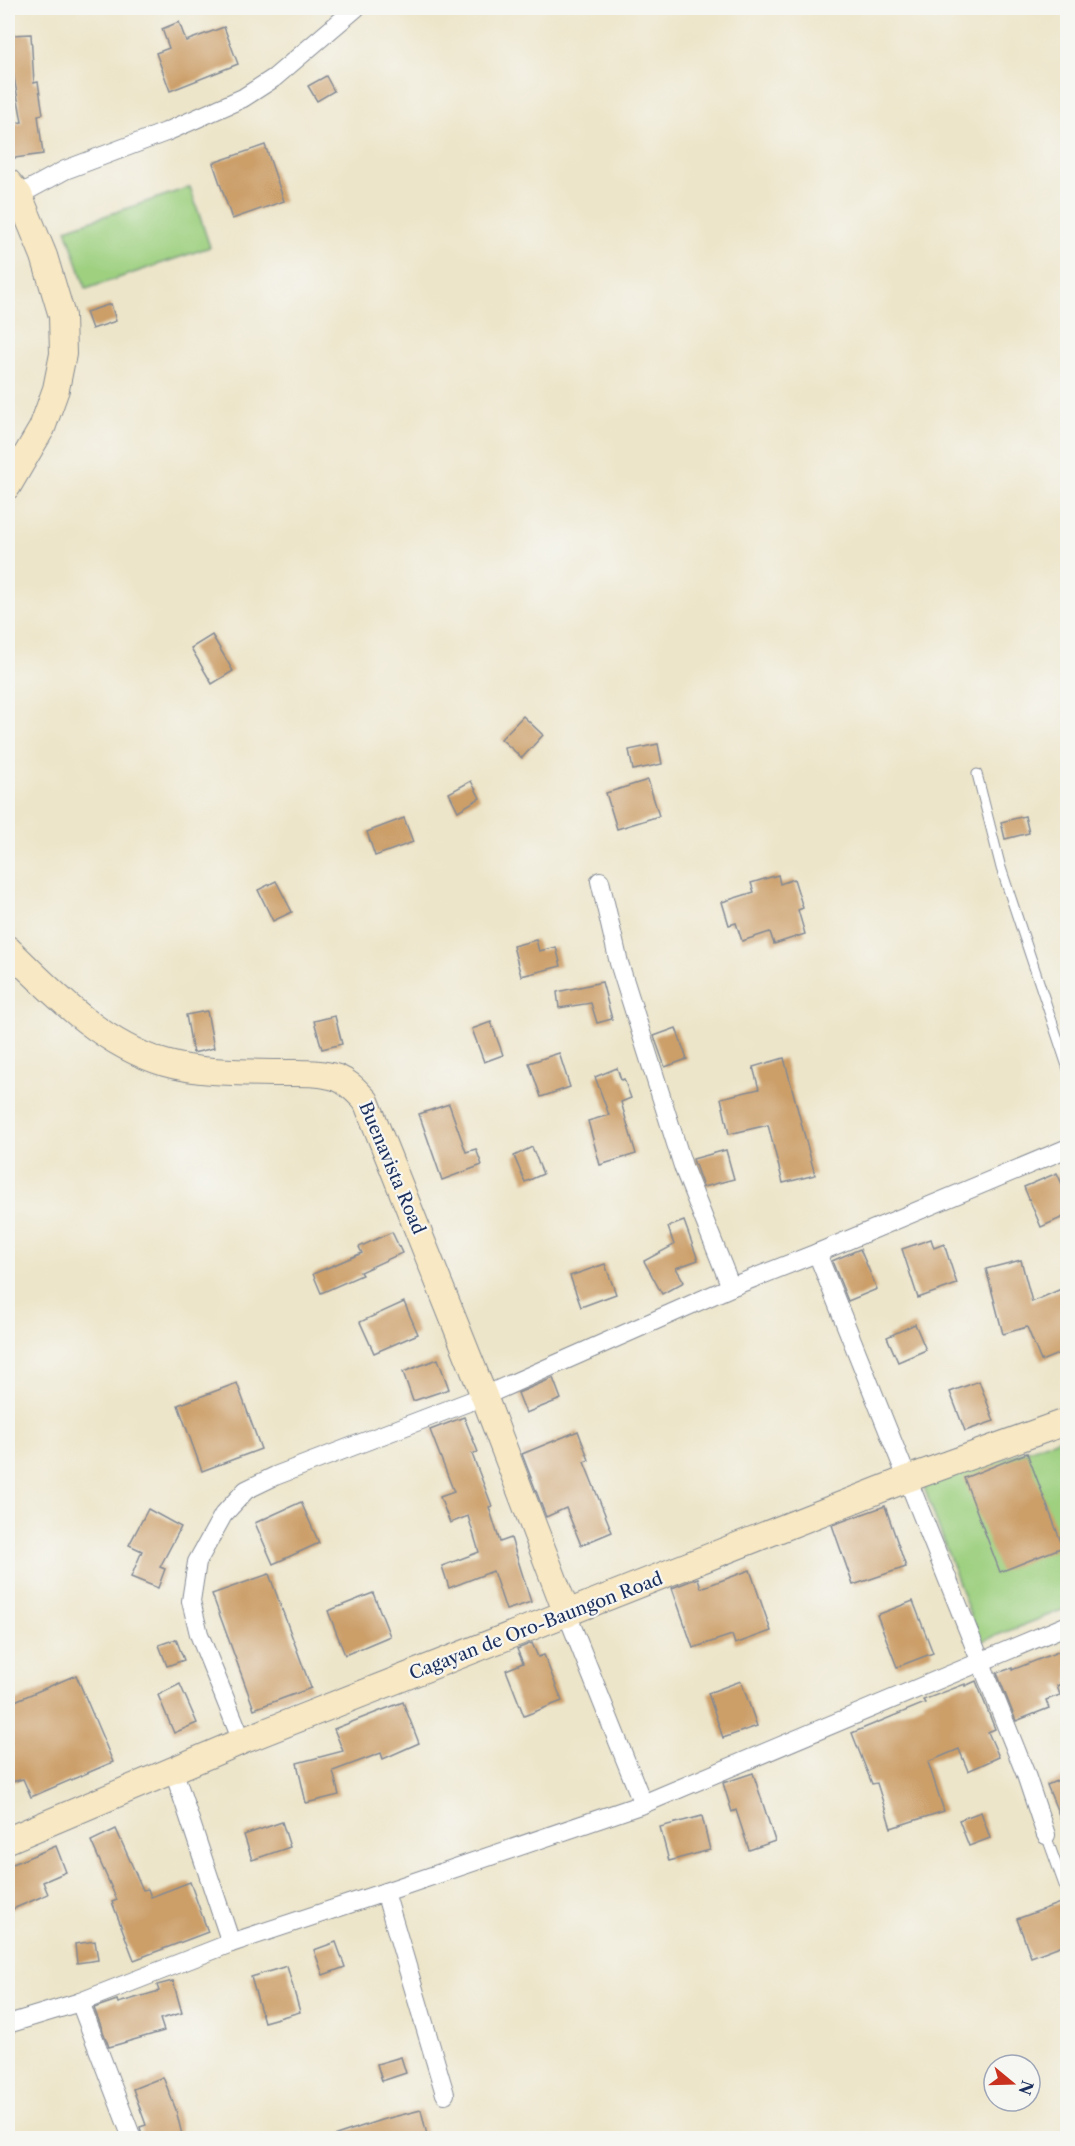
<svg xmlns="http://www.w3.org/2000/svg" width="1075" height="2146" font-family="'Libre Caslon Text',serif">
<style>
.green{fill:#9ed080;stroke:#5c806f;stroke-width:1.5}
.building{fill:#cc9f69}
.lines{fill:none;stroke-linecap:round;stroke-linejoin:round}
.lane-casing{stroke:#848a94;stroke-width:11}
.street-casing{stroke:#848a94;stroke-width:20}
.secondary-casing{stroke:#848a94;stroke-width:28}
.lane{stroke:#fff;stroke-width:9}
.street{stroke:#fff;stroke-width:18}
.secondary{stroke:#f8e8c3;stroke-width:26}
.labels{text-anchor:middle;stroke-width:4.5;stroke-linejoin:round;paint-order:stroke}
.street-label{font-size:18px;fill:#1b2f5e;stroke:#f6f6f2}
</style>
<rect width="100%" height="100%" fill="#f6f6f2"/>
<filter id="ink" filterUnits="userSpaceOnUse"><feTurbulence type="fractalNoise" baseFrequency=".0167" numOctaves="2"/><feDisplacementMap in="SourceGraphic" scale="12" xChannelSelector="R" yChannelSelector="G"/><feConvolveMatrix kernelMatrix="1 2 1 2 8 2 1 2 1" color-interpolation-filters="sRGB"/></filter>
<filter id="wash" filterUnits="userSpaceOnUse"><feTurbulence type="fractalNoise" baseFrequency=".008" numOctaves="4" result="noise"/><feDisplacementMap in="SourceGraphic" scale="24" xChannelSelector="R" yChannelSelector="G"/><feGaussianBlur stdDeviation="1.35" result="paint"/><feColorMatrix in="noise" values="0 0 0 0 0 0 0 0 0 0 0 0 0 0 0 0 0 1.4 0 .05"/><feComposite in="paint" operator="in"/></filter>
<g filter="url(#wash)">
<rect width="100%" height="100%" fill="#ede5c9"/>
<g class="green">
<path d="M 190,187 L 210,247 L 86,289 L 66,229 Z"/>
<path d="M 1067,1436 L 1067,1608 L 980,1642 L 924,1487 Z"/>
</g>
<g id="blocks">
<g class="building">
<path d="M 179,22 L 186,41 L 224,27 L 238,64 L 170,91 L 156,53 L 169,48 L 162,29 Z"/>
<path d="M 31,34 L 34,83 L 38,82 L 43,114 L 38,115 L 43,154 L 8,159 L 8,128 L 14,127 L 14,123 L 22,122 L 13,72 L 11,35 Z"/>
<path d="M 326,76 L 334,91 L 317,101 L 308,86 Z"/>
<path d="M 265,145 L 284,201 L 232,219 L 213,163 Z"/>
<path d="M 111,304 L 116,321 L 92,329 L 86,312 Z"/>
<path d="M 212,635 L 233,671 L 212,684 L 191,648 Z"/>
<path d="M 523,716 L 543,735 L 522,758 L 501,739 Z"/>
<path d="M 658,744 L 662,764 L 633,770 L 629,750 Z"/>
<path d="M 648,780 L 659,816 L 617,829 L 606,793 Z"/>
<path d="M 471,781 L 480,798 L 458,811 L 449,793 Z"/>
<path d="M 1025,816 L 1029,833 L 1005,839 L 1001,822 Z"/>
<path d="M 404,818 L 413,842 L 375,856 L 367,832 Z"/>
<path d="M 778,875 L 780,884 L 794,879 L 803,908 L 798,910 L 805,934 L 774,944 L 770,932 L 742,941 L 736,923 L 729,925 L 722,902 L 754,892 L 751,883 Z"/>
<path d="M 276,881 L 292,912 L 273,921 L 258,890 Z"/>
<path d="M 536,940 L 539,951 L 556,947 L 561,966 L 521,976 L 513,946 Z"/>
<path d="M 602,982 L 612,1019 L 597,1023 L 591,1003 L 559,1008 L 557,992 Z"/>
<path d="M 207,1011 L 214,1048 L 193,1053 L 186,1015 Z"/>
<path d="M 335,1016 L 342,1044 L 322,1049 L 314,1021 Z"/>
<path d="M 491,1022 L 503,1055 L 484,1062 L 472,1029 Z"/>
<path d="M 676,1028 L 687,1059 L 665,1067 L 654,1036 Z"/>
<path d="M 559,1053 L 570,1087 L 541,1097 L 529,1063 Z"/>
<path d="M 784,1058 L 815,1175 L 783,1183 L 768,1125 L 729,1134 L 721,1098 L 759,1089 L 753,1067 Z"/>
<path d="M 617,1068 L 621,1080 L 624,1079 L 631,1098 L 621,1102 L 636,1154 L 600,1165 L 588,1121 L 609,1115 L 595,1077 Z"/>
<path d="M 449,1104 L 466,1152 L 476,1149 L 482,1165 L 442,1180 L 419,1114 Z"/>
<path d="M 532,1147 L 543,1174 L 525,1182 L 514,1156 Z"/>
<path d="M 726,1150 L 734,1179 L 703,1187 L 693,1159 Z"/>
<path d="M 1057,1173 L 1068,1197 L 1068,1215 L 1041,1227 L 1024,1187 Z"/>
<path d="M 684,1221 L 698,1260 L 676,1268 L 684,1282 L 662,1294 L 644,1261 L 674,1245 L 668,1227 Z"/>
<path d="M 392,1232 L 402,1253 L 360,1272 L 362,1275 L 321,1293 L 313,1274 L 362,1253 L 359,1247 Z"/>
<path d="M 931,1239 L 934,1248 L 944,1244 L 957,1284 L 918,1298 L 902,1249 Z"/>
<path d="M 860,1249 L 877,1289 L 848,1301 L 832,1261 Z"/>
<path d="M 1021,1260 L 1032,1302 L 1068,1286 L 1068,1350 L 1041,1361 L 1027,1327 L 1003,1334 L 986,1269 Z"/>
<path d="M 605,1264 L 616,1294 L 581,1307 L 570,1276 Z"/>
<path d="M 404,1302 L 418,1334 L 374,1353 L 360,1322 Z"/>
<path d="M 915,1324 L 926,1350 L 898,1362 L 887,1337 Z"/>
<path d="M 438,1359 L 449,1389 L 413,1401 L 403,1372 Z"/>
<path d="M 553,1378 L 561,1399 L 526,1413 L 518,1393 Z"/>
<path d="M 979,1381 L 994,1421 L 965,1431 L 950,1392 Z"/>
<path d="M 237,1383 L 261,1449 L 202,1471 L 178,1405 Z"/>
<path d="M 464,1417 L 478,1452 L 472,1454 L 492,1506 L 489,1507 L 500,1542 L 511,1538 L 531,1602 L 506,1610 L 493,1571 L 449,1588 L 442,1566 L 479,1552 L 468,1516 L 450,1523 L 440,1497 L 454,1492 L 430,1430 Z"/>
<path d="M 578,1431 L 589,1460 L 584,1462 L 612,1532 L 581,1545 L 566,1508 L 546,1517 L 522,1454 Z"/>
<path d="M 1027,1453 L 1063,1547 L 1000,1572 L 964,1478 Z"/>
<path d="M 301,1502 L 319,1543 L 273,1564 L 255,1523 Z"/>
<path d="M 885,1506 L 906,1567 L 853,1585 L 832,1525 Z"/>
<path d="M 148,1509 L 181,1527 L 160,1567 L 165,1569 L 158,1588 L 131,1577 L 142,1551 L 129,1545 Z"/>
<path d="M 750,1570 L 771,1631 L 735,1644 L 732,1635 L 693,1648 L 672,1588 L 698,1578 L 701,1588 Z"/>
<path d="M 269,1574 L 311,1688 L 254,1709 L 212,1594 Z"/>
<path d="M 373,1593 L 390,1636 L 345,1655 L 328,1611 Z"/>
<path d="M 913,1601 L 933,1653 L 897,1667 L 877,1615 Z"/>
<path d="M 176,1639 L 184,1660 L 167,1666 L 159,1645 Z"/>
<path d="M 532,1643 L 538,1657 L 544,1655 L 562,1701 L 524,1716 L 506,1670 L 523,1663 L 517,1649 Z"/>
<path d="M 1068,1648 L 1068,1697 L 1061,1684 L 1057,1686 L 1060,1695 L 1046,1700 L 1049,1708 L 1016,1721 L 997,1673 L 1012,1668 L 1012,1670 Z"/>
<path d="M 76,1675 L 113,1762 L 31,1797 L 23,1779 L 8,1783 L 8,1704 Z"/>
<path d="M 741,1681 L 757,1726 L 723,1738 L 708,1693 Z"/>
<path d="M 976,1681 L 995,1729 L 988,1732 L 999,1757 L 968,1771 L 959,1749 L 928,1762 L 944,1811 L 891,1828 L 877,1783 L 872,1784 L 852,1733 L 925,1703 L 923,1700 L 965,1684 L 965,1686 Z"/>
<path d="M 180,1684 L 197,1723 L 174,1733 L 158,1695 Z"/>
<path d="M 403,1702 L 419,1743 L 383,1759 L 381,1753 L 333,1771 L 339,1795 L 306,1803 L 297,1763 L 343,1751 L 334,1729 Z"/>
<path d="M 753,1773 L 775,1841 L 749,1850 L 736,1810 L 732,1812 L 723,1783 Z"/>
<path d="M 1068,1776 L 1068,1835 L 1067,1835 L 1047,1785 Z"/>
<path d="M 981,1812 L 990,1838 L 969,1846 L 959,1820 Z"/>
<path d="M 702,1816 L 710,1850 L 669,1861 L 660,1827 Z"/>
<path d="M 282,1822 L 290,1847 L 252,1860 L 244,1835 Z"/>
<path d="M 116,1829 L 143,1890 L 148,1889 L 151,1897 L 190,1882 L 208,1932 L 134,1960 L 112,1902 L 117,1900 L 91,1841 Z"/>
<path d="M 56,1846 L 66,1872 L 43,1882 L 48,1894 L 8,1911 L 8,1866 Z"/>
<path d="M 1068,1900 L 1068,1943 L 1031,1957 L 1017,1919 Z"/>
<path d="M 95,1941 L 98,1960 L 77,1963 L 75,1944 Z"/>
<path d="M 336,1942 L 345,1967 L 323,1975 L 314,1950 Z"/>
<path d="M 287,1966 L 300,2012 L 264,2022 L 251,1977 Z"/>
<path d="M 173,1981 L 182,2013 L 160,2019 L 164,2031 L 109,2047 L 94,2008 L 117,2000 L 118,2003 L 159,1991 L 157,1985 Z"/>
<path d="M 401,2057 L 406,2073 L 382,2081 L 377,2064 Z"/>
<path d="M 163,2077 L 176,2110 L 183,2139 L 143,2139 L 140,2127 L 146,2125 L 133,2089 Z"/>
<path d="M 421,2110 L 427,2135 L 415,2139 L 337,2139 L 336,2135 L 381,2120 Z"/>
</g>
</g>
</g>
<g filter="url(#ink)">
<use href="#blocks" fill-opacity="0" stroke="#848a94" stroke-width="1.5"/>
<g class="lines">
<g class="lane-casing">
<g id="lane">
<path d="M 977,774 L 1001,868 L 1068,1069"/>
<path d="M 1046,1835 L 1065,1888"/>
</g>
</g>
<g class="street-casing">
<g id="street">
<path d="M 19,195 L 65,170 L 166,132 L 243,98 L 274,78 L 356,8"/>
<path d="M 600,881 L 619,963 L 684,1169 L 731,1287"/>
<path d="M 817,1253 L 1026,1775 L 1046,1835"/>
<path d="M 567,1614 L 643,1804"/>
<path d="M 242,1741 L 199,1634 L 191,1601 L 197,1562 L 223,1515 L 246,1490 L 275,1476 L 484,1396 L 731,1287 L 817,1253 L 1068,1148"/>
<path d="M 173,1769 L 231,1943"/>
<path d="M 385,1892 L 445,2094"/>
<path d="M 80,2002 L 132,2138"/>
<path d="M 8,2024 L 80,2002 L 231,1943 L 385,1892 L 643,1804 L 1068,1625"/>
</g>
</g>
<g class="secondary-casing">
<g id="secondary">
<path d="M 8,182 L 19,195 L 44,256 L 62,316 L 63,354 L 56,389 L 42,428 L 8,486"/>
<path d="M 8,949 C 54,994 101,1044 165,1063 C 203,1074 244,1072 283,1073 C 301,1073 321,1072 338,1078 C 350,1083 357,1092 366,1101 L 484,1396 L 567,1614"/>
<path d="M 8,1840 L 242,1741 L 907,1479 L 1068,1421"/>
</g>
</g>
<use href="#lane" class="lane"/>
<use href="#street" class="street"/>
<use href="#secondary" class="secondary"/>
</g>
</g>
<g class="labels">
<g class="street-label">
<text transform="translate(392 1168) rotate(67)" y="6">Buenavista Road</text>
<text transform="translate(536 1626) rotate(-21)" y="6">Cagayan de Oro-Baungon Road</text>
</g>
</g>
<rect width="1075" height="2146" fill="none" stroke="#f6f6f2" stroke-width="30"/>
<g transform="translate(1012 2083) rotate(109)"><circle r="28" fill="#f6f6f2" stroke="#9ea6b7" stroke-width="1.5"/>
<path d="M0-4.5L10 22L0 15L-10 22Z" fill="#c8321e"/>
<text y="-9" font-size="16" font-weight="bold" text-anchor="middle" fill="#1b2f5e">N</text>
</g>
</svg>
